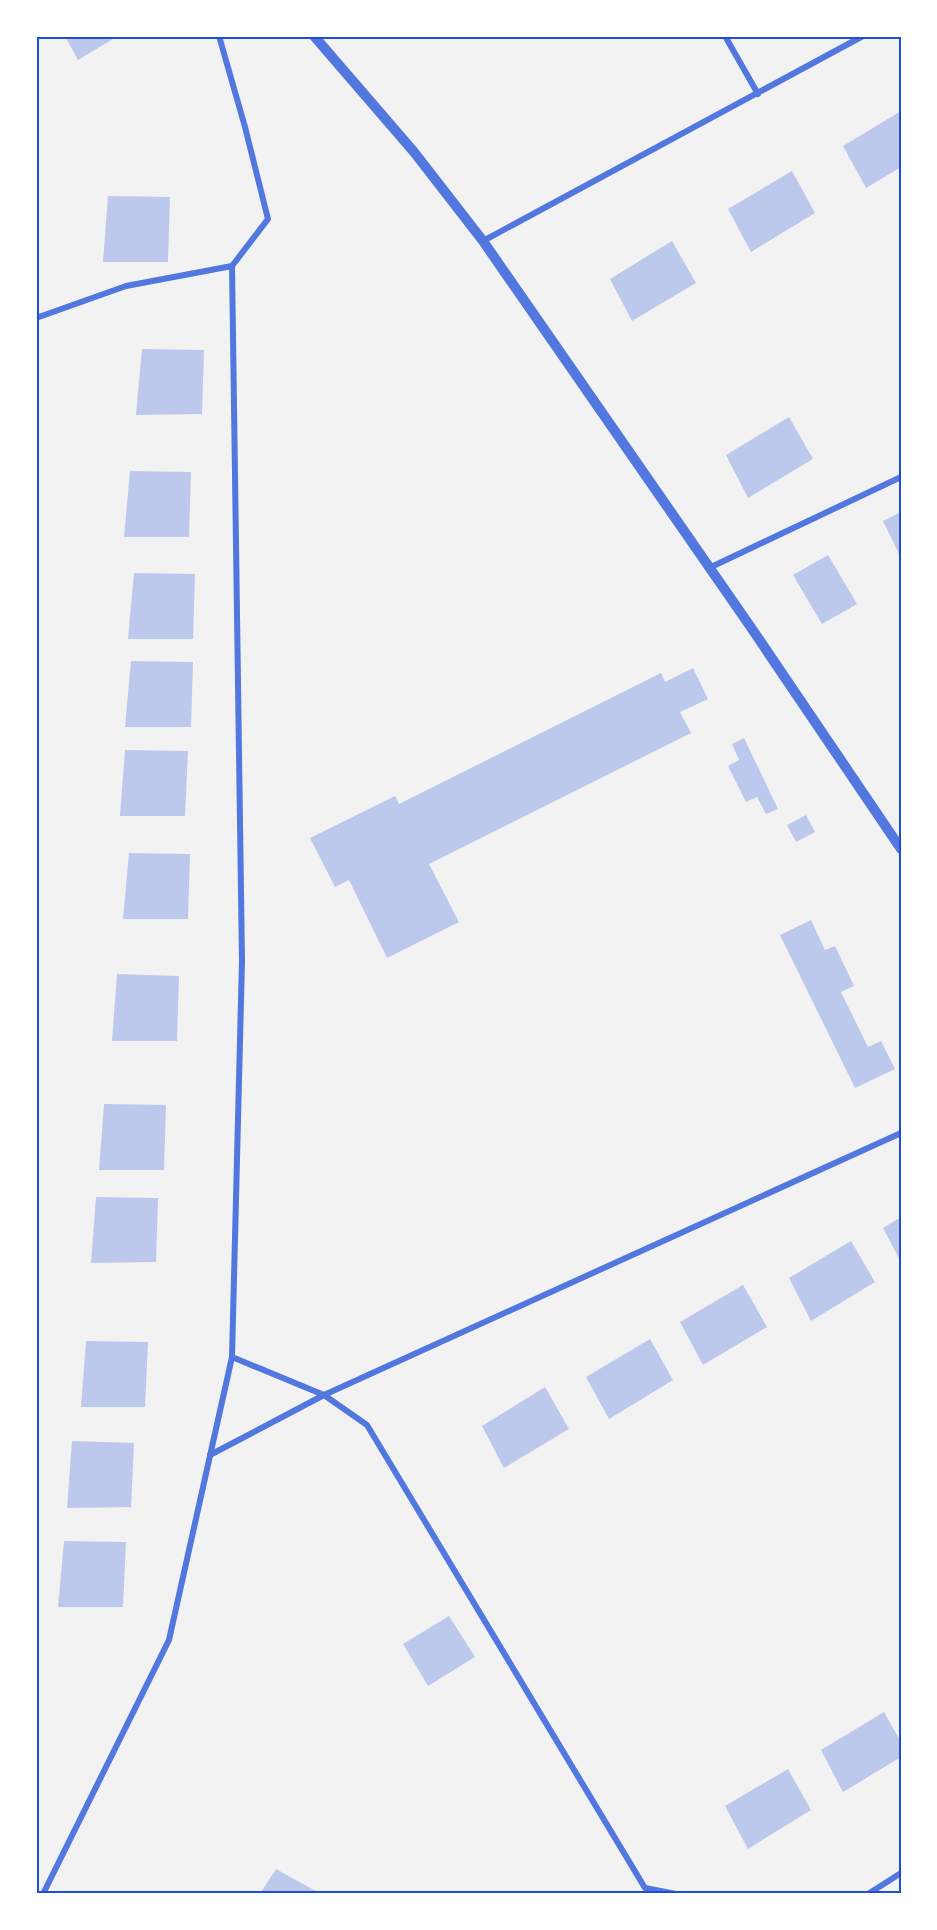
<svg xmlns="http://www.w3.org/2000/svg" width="937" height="1930" font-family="Lato,sans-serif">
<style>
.building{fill:#bdc9ec}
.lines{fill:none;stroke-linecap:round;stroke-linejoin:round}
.minor{stroke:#5277de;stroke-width:6}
.tertiary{stroke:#5277de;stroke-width:10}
.neatline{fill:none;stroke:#1d4ed8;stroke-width:2}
</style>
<rect width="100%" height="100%" fill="#f2f2f2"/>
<g class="building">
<path d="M 65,36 L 118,36 L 78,60 Z"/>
<path d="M 901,111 L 901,167 L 866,188 L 843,146 Z"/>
<path d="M 792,171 L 815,213 L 751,252 L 728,209 Z"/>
<path d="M 108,196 L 170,197 L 168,262 L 103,262 Z"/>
<path d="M 672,241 L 696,283 L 632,321 L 610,279 Z"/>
<path d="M 142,349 L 204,350 L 202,414 L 136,415 Z"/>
<path d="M 789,417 L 813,459 L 748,498 L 726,455 Z"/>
<path d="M 130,471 L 191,472 L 189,537 L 124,537 Z"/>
<path d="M 901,512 L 901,558 L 883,521 Z"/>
<path d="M 828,555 L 857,604 L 822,624 L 793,575 Z"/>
<path d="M 134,573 L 195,574 L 193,639 L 128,639 Z"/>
<path d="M 131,661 L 193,662 L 191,727 L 125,727 Z"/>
<path d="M 693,668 L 708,699 L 680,712 L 691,733 L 429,864 L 459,922 L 387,958 L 349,880 L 335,887 L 310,838 L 395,796 L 399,804 L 661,673 L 665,682 Z"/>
<path d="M 744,738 L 778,809 L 766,814 L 757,797 L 746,802 L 728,766 L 739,760 L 732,744 Z"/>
<path d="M 125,750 L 188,751 L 185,816 L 120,816 Z"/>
<path d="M 806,815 L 815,832 L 796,842 L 787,825 Z"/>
<path d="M 129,853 L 190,854 L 188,919 L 123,919 Z"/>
<path d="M 811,920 L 825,950 L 835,946 L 854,986 L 841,992 L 868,1047 L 881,1041 L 895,1069 L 855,1088 L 780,935 Z"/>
<path d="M 117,974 L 179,976 L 177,1041 L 112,1041 Z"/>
<path d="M 104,1104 L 166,1105 L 164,1170 L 99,1170 Z"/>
<path d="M 96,1197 L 158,1198 L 156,1262 L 91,1263 Z"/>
<path d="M 901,1217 L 901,1262 L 883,1228 Z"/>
<path d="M 851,1241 L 875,1282 L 811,1321 L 789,1278 Z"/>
<path d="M 743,1285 L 767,1327 L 703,1365 L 680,1322 Z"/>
<path d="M 650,1339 L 673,1380 L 609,1419 L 586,1377 Z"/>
<path d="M 86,1341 L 148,1342 L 145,1407 L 81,1407 Z"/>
<path d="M 545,1387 L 569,1429 L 504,1468 L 482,1426 Z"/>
<path d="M 72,1441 L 134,1443 L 131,1507 L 67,1508 Z"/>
<path d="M 64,1541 L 126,1542 L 123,1607 L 58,1607 Z"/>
<path d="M 449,1616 L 475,1657 L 428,1686 L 403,1644 Z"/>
<path d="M 884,1712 L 901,1742 L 901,1757 L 843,1792 L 821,1750 Z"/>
<path d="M 788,1769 L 811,1810 L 748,1849 L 725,1806 Z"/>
<path d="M 276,1869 L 321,1894 L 260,1894 Z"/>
</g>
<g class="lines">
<g class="minor">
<path d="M 725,36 L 758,94"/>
<path d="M 483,241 L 863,36"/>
<path d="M 36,318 L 126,286 L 232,266"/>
<path d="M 709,568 L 901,477"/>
<path d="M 232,1357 L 324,1395 L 367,1425 L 645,1888 L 676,1894"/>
<path d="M 210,1455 L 324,1395 L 901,1133"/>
<path d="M 43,1894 L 169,1640 L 232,1357 L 242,961 L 232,266 L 268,219 L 245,127 L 219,36"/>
<path d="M 868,1894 L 901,1873"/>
</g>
<path class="tertiary" d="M 314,36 L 414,152 L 483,241 L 750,626 L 901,849"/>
</g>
<rect width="937" height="1930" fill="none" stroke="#ffffff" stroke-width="75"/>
<rect x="38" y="38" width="862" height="1854" class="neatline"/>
</svg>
